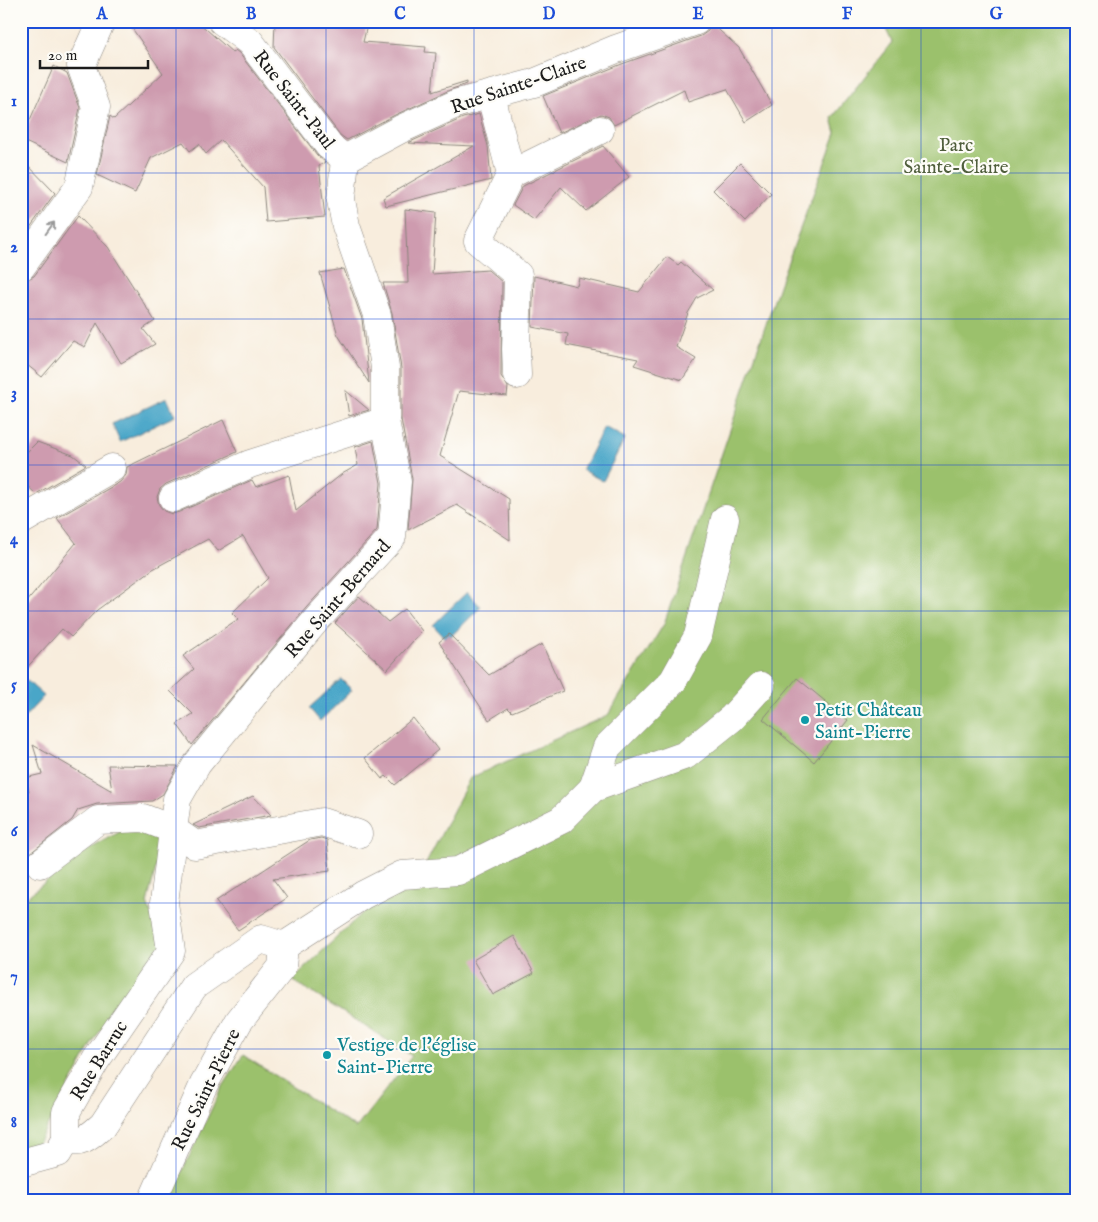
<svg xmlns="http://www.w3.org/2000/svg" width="1098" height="1222" font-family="'IM FELL English',serif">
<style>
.green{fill:#9bc16c;stroke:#5c6e44}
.water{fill:#4aa6c8;stroke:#336172}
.building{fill:#ce9baf}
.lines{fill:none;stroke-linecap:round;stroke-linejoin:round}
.minor-casing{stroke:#8a847c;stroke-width:29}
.minor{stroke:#fff;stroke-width:28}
.oneway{stroke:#999}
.grid{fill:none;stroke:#1d4ed8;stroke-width:1;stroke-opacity:0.55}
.culture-dot{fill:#0f9aa8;stroke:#fdfcf7;stroke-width:2}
.labels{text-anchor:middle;stroke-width:4.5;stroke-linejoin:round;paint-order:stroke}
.street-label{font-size:19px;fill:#1c1c1c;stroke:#fdfcf7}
.park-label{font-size:19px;fill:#4f5e3c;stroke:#fdfcf7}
.culture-label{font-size:19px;fill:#0d838f;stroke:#fdfcf7;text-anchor:start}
.neatline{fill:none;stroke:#1d4ed8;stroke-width:2}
.grid-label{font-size:16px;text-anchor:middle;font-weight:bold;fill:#1d4ed8}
</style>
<rect width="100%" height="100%" fill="#fdfcf7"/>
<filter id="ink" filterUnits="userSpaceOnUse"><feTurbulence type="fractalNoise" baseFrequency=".02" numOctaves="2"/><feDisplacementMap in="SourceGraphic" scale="10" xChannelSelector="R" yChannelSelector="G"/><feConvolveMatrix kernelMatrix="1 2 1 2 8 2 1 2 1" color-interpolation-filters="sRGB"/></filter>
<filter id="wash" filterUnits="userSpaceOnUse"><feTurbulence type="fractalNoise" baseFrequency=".0096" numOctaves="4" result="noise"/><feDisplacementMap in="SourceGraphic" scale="20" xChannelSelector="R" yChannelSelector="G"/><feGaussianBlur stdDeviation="1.12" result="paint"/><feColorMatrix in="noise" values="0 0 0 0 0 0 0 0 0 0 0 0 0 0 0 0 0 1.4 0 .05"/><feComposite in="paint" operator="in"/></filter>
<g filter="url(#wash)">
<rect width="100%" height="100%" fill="#f8eddd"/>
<g class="green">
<path d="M 882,21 L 1077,21 L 1077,1201 L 168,1201 L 220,1091 L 243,1055 L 356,1128 L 412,1056 L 292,980 L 377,899 L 415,885 L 470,778 L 608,715 L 664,624 L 781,280 L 836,133 L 832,118 L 892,42 Z"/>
<path d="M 135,823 L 164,836 L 147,903 L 164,949 L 98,1034 L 32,1154 L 21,1152 L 21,899 L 24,899 L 81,854 Z"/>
</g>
<g class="water">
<path d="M 167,398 L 175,416 L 120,442 L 112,424 Z"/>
<path d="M 604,427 L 625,438 L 603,481 L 582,470 Z"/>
<path d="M 467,592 L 481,607 L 447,640 L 433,625 Z"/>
<path d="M 341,679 L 352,690 L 320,721 L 309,708 Z"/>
<path d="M 26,680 L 44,696 L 21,721 L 21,685 Z"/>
</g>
<g id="blocks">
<g class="building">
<path d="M 127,21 L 197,21 L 233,53 L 235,50 L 239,53 L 317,155 L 325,162 L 319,166 L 325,217 L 266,222 L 263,187 L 221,140 L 206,154 L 199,144 L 190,151 L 183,142 L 151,158 L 135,193 L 97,175 L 110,116 L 114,119 L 163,73 Z"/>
<path d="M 275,21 L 368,21 L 363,42 L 426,47 L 425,52 L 436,53 L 432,92 L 467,81 L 467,84 L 452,89 L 395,115 L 347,140 L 340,135 L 274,47 Z"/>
<path d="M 711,23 L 739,48 L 772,105 L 746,122 L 727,89 L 688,102 L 684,90 L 614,125 L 609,117 L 601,114 L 559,133 L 543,96 L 622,64 L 701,36 L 708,31 Z"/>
<path d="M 54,66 L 67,73 L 80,108 L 68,162 L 21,140 Z"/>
<path d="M 479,114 L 488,146 L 491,180 L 386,206 L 383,198 L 474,146 L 408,143 L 463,118 Z"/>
<path d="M 603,146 L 629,177 L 586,211 L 561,187 L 534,220 L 513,205 L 523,186 Z"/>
<path d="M 21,158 L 55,193 L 21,240 Z"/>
<path d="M 740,163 L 771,194 L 745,222 L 713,190 Z"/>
<path d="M 405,209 L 436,213 L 432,274 L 488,270 L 502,282 L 501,376 L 508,387 L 507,396 L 459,391 L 440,456 L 509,499 L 510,540 L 457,505 L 408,530 L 412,479 L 401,419 L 401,368 L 392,313 L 383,283 L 408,283 Z"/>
<path d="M 78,216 L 108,247 L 155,321 L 143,329 L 155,344 L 121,363 L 97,323 L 85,347 L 73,341 L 42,377 L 21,360 L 21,282 L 34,276 Z"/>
<path d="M 667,257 L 678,265 L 681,262 L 713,290 L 697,298 L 688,313 L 676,347 L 696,359 L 682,380 L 634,365 L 638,359 L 566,345 L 568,334 L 532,327 L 534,276 L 577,286 L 579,278 L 639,292 Z"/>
<path d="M 344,269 L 362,319 L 369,383 L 338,335 L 320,273 Z"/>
<path d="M 345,390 L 369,410 L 349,416 Z"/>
<path d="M 223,420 L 237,452 L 166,484 L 160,489 L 157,497 L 159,505 L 164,511 L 172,514 L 179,512 L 252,480 L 256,487 L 289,475 L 296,511 L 342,474 L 358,465 L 355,447 L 373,441 L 381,483 L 377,530 L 306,608 L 192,745 L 177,724 L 193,714 L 170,691 L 194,669 L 183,656 L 238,619 L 232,613 L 268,578 L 243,536 L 218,551 L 208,539 L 153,569 L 97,610 L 71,637 L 62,629 L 21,674 L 21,609 L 76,543 L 57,518 L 120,482 L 126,475 L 127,467 Z"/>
<path d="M 37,442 L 73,455 L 86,465 L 36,494 L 21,480 L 21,458 Z"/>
<path d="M 359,596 L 388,622 L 405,609 L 422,631 L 387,670 L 335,623 Z"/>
<path d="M 449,634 L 489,675 L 542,644 L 563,691 L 512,712 L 508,708 L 489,720 L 439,642 Z"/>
<path d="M 797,678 L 848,720 L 814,762 L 763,719 Z"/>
<path d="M 413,718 L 438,750 L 395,785 L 386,776 L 382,779 L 365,758 Z"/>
<path d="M 33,745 L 112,791 L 108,765 L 178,766 L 163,794 L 152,801 L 97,804 L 78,810 L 72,820 L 29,854 L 21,855 L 21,793 L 29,791 L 25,778 L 42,774 Z"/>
<path d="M 253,796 L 271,815 L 199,828 L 193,825 Z"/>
<path d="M 321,838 L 327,840 L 330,871 L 273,879 L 287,898 L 238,930 L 216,901 L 310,840 Z"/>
<path d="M 514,936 L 534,973 L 493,995 L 473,960 Z"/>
</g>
</g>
</g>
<g filter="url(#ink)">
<use href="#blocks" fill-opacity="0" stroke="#8a847c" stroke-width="1"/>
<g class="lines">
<g class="minor-casing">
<g id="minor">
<path d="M 222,21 L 250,42 L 329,146 L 345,159"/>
<path d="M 491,96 L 511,174 L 478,241 L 518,275 L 516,349 L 517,375"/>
<path d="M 345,159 L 401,129 L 458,103 L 534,83 L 616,49 L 696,21"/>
<path d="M 511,174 L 600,130"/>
<path d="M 21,267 L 79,187 L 96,107 L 81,66 L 101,21"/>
<path d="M 173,498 L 250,464 L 385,421"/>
<path d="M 21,521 L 112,468"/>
<path d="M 593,788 L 607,747 L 673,681 L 698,636 L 725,519"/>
<path d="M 40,864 L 98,820 L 143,818 L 172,829 L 195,845 L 322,822 L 358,834"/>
<path d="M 284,946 L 261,939 L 194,986 L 103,1125 C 92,1134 81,1147 66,1139 L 66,1112 L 96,1060 L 171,951 L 164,903 L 177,799 L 197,764 L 263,683 L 318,618 L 392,537 L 397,482 L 385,421 L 385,368 L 377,315 L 346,226 L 341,200 L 345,159"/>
<path d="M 284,946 L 363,895 L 402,875 L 458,871 L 561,820 L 593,788 L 686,755 L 732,718 L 761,686"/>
<path d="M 21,1163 L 58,1153 L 66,1139"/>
<path d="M 152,1201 L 204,1084 L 239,1021 L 282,967 L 284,946"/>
</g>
</g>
<use href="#minor" class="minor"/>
</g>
<defs><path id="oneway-shaft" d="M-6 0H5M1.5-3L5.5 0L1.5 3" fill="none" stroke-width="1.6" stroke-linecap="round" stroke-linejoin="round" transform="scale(1.25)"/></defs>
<use class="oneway" href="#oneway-shaft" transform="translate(50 228) rotate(-54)"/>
</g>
<path class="grid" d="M 176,21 L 176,1201M 326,21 L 326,1201M 474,21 L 474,1201M 624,21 L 624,1201M 772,21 L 772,1201M 921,21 L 921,1201M 21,173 L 1077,173M 21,319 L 1077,319M 21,465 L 1077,465M 21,611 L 1077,611M 21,757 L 1077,757M 21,903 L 1077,903M 21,1049 L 1077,1049"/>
<g class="culture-dot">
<circle cx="805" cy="720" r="5"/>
<circle cx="327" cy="1055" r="5"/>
</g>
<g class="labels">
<g class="street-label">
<text transform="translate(518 84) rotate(-19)" y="7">Rue Sainte-Claire</text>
<text transform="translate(295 99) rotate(52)" y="7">Rue Saint-Paul</text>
<text transform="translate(337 598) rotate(-49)" y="7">Rue Saint-Bernard</text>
<text transform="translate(98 1060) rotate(-58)" y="7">Rue Barruc</text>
<text transform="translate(205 1089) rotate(-64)" y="7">Rue Saint-Pierre</text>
</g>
<g class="park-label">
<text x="956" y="151">Parc<tspan x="956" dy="22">Sainte-Claire</tspan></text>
</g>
<g class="culture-label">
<text x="815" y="716">Petit Château<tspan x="815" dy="22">Saint-Pierre</tspan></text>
<text x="337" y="1051">Vestige de l'église<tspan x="337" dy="22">Saint-Pierre</tspan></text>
</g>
</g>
<rect width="1098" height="1222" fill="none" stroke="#fdfcf7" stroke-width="55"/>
<path d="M40 60v8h108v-8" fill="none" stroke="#1c1c1c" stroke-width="2.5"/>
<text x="48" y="60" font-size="15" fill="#1c1c1c" stroke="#fdfcf7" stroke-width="4" paint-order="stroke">20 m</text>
<rect x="28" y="28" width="1042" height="1166" class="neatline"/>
<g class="grid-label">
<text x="102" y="19">A</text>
<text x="251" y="19">B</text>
<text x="400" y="19">C</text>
<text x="549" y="19">D</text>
<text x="698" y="19">E</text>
<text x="847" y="19">F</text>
<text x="996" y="19">G</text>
<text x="14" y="106">1</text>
<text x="14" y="252">2</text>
<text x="14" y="398">3</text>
<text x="14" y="544">4</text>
<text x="14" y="690">5</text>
<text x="14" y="836">6</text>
<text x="14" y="981">7</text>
<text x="14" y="1127">8</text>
</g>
</svg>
